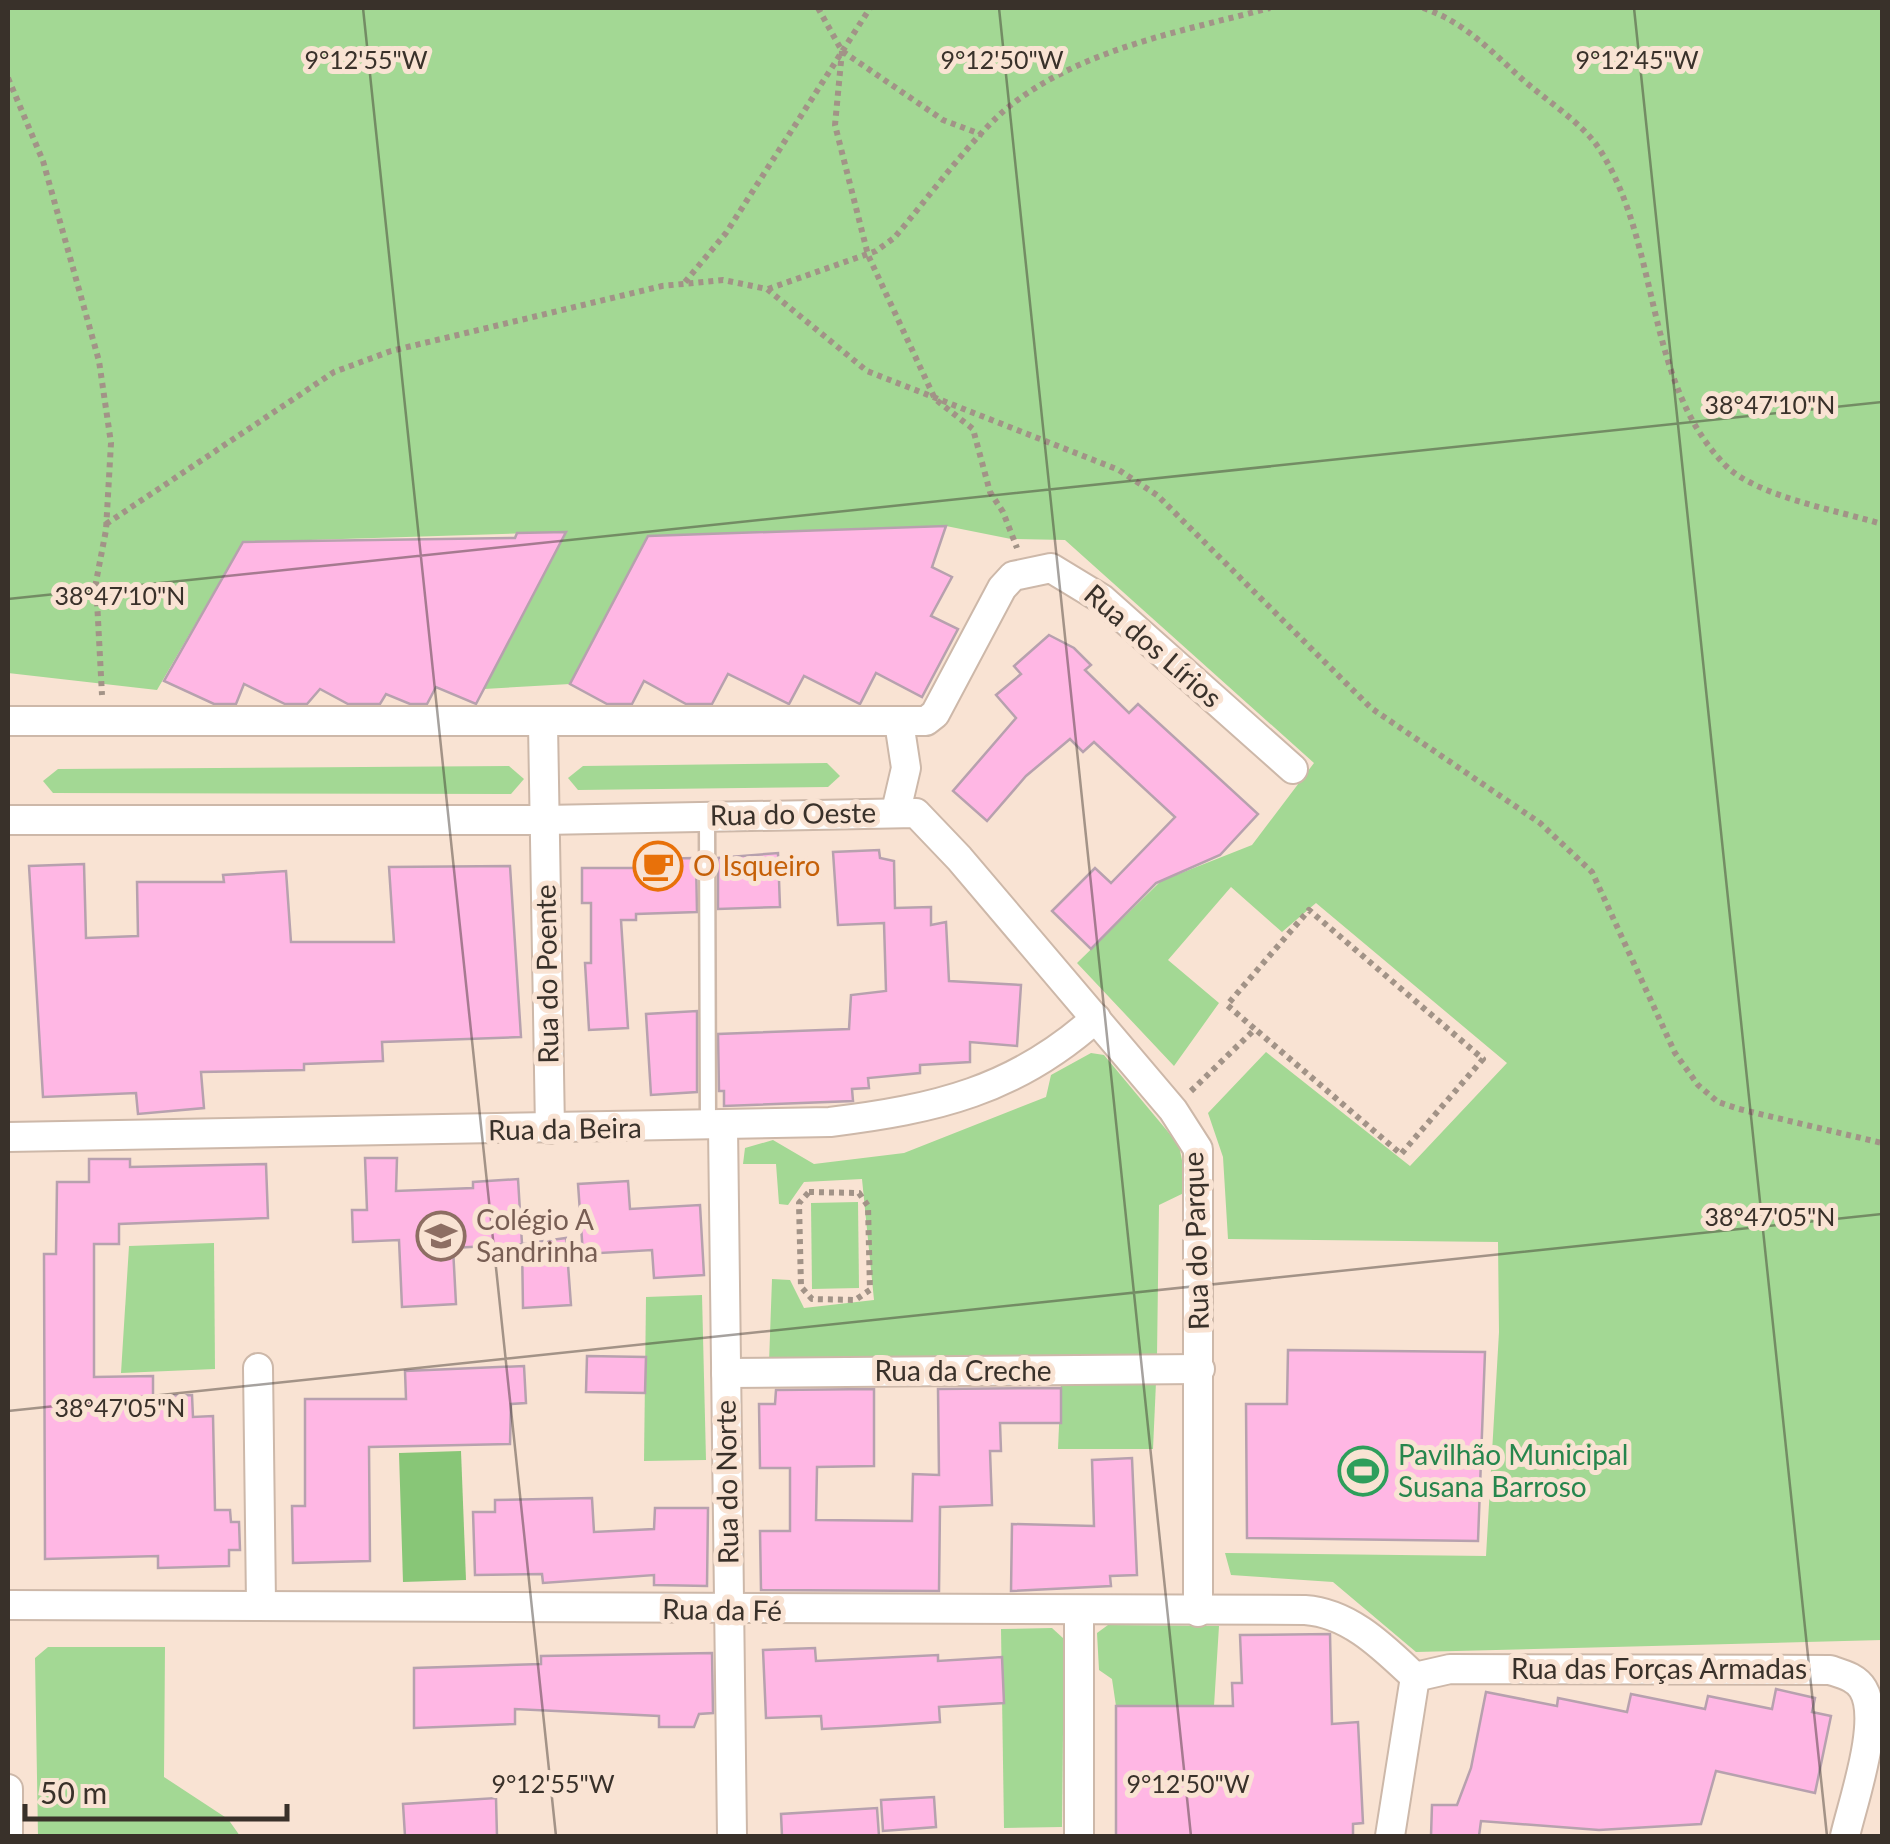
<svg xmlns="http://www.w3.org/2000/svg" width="1890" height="1844" font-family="Lato,sans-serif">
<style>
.green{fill:#a3d894}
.forest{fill:#88c677}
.building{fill:#ffb7e4;stroke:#b7a1ae;stroke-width:2.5}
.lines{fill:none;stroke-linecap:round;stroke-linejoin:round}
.lane-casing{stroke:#cdb8a9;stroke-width:19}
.street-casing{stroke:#cdb8a9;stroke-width:32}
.path{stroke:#a29387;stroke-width:6;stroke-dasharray:5 5;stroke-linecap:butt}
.lane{stroke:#fff;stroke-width:14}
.street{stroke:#fff;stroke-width:28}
.ticks{fill:none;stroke:#39312a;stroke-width:2.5;stroke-opacity:0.45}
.labels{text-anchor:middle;stroke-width:10;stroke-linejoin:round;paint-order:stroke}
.street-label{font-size:28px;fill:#39312a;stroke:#f9e3d3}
.food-label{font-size:28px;fill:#c56008;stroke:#f9e3d3;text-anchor:start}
.education-label{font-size:28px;fill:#785e54;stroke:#f9e3d3;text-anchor:start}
.leisure-label{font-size:28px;fill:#27864d;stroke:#f9e3d3;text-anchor:start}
.ticks-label{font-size:25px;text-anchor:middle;fill:#39312a;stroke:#f9e3d3;stroke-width:10;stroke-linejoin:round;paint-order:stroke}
</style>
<rect width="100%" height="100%" fill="#f9e3d3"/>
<g class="green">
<path d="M 8,8 L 1882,8 L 1882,1640 L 1416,1652 L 1333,1582 L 1231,1575 L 1225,1553 L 1486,1556 L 1499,1332 L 1498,1242 L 1228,1239 L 1223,1157 L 1208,1113 L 1266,1052 L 1410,1166 L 1507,1063 L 1316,903 L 1282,932 L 1231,887 L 1168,960 L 1219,1003 L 1174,1066 L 1077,963 L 1161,881 L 1252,845 L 1314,763 L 1065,540 L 1011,539 L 946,526 L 648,536 L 570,684 L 484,689 L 565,532 L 243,542 L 157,690 L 8,673 Z"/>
<path d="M 827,763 L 840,776 L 828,787 L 578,790 L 568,778 L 583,766 Z"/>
<path d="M 509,766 L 524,779 L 511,794 L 53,793 L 43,781 L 58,769 Z"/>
<path d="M 1091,1053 L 1104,1055 L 1179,1145 L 1188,1191 L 1159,1205 L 1157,1356 L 769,1363 L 772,1279 L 790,1280 L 804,1308 L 874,1300 L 862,1179 L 804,1182 L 788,1205 L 779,1204 L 776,1164 L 743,1164 L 745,1148 L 773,1140 L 814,1164 L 904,1153 L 1046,1097 L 1051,1075 Z"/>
<path d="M 858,1202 L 859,1288 L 812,1289 L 811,1203 Z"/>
<path d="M 214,1243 L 215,1369 L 121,1373 L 129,1246 Z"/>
<path d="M 702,1295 L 706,1460 L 644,1461 L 646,1297 Z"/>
<path d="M 1061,1380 L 1156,1382 L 1153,1449 L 1058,1449 Z"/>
<path d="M 1108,1625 L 1219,1626 L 1214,1706 L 1116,1706 L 1112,1679 L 1099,1670 L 1097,1633 Z"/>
<path d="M 1052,1628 L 1064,1639 L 1062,1827 L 1004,1828 L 1001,1629 Z"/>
<path d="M 48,1647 L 165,1647 L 164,1777 L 228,1819 L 240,1836 L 38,1836 L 35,1658 Z"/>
</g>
<path class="forest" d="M 461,1451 L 466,1580 L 403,1582 L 399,1453 Z"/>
<g class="building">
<path d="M 946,526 L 932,567 L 952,577 L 931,616 L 958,629 L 922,697 L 876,673 L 860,704 L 804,676 L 789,704 L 728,674 L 712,704 L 686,704 L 644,681 L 632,704 L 607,704 L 570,684 L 648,536 Z"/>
<path d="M 566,532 L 476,704 L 436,687 L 427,704 L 410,704 L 386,694 L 380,704 L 348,704 L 320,689 L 307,704 L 285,704 L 244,684 L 236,704 L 214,704 L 164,681 L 243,542 L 515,538 L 517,533 Z"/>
<path d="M 1049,635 L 1074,648 L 1091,665 L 1085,670 L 1129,713 L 1138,704 L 1258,814 L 1220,855 L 1156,883 L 1091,949 L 1052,911 L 1095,868 L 1111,883 L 1175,817 L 1094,742 L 1083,752 L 1070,739 L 1026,776 L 987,821 L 953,791 L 1016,718 L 996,695 L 1021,674 L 1014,666 Z"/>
<path d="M 879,850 L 880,858 L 894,861 L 895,908 L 931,907 L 931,925 L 946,922 L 949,981 L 1021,985 L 1017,1046 L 970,1042 L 970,1062 L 920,1065 L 920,1073 L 868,1078 L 869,1088 L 852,1089 L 853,1101 L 724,1106 L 724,1091 L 719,1091 L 718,1034 L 849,1029 L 851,995 L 886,991 L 884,923 L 838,925 L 833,852 Z"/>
<path d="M 778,853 L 780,907 L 718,909 L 718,858 Z"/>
<path d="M 696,858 L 697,912 L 636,914 L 636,920 L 621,920 L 628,1028 L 589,1030 L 585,963 L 591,963 L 591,903 L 582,903 L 582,868 L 642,868 L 642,859 Z"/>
<path d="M 84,864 L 86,938 L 138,936 L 137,882 L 224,882 L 223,875 L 286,871 L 291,942 L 394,942 L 389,867 L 510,866 L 521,1037 L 382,1042 L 383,1061 L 304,1064 L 304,1070 L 201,1072 L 204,1108 L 138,1114 L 136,1093 L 43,1097 L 29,866 Z"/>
<path d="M 697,1011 L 697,1092 L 651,1095 L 646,1014 Z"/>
<path d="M 365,1158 L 397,1158 L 396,1191 L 473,1188 L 473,1182 L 518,1179 L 522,1244 L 453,1248 L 456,1304 L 402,1307 L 399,1240 L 353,1242 L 352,1210 L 367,1210 Z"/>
<path d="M 89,1159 L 130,1159 L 130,1167 L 266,1164 L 268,1218 L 119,1224 L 119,1244 L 94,1244 L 94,1377 L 153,1376 L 153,1396 L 192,1395 L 193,1417 L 213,1416 L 215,1510 L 230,1510 L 231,1522 L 239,1522 L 240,1550 L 229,1550 L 229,1566 L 158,1568 L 158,1556 L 45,1559 L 44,1254 L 56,1254 L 57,1182 L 89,1182 Z"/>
<path d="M 628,1181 L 630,1209 L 700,1205 L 704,1275 L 654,1278 L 652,1250 L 583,1254 L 578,1184 Z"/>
<path d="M 566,1238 L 571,1305 L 523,1308 L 522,1244 Z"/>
<path d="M 1288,1350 L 1485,1352 L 1478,1541 L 1247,1538 L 1246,1404 L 1287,1404 Z"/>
<path d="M 587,1356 L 646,1357 L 645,1393 L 586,1392 Z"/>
<path d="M 524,1366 L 526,1403 L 511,1404 L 510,1444 L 369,1447 L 370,1561 L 293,1563 L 292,1506 L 305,1506 L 305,1399 L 406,1399 L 405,1371 Z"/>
<path d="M 1061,1388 L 1061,1423 L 1000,1423 L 1001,1451 L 990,1451 L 992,1505 L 940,1507 L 939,1591 L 761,1590 L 760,1531 L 790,1531 L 790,1468 L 760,1468 L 759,1404 L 775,1404 L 776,1390 L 874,1389 L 874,1466 L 817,1467 L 816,1520 L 912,1521 L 913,1474 L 939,1475 L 938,1389 Z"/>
<path d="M 1132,1458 L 1137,1575 L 1110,1576 L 1111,1586 L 1011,1591 L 1012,1524 L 1094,1526 L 1092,1460 Z"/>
<path d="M 592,1498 L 594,1532 L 654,1529 L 655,1508 L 708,1508 L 707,1586 L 654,1585 L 654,1575 L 543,1583 L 542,1574 L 475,1575 L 473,1512 L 495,1512 L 495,1500 Z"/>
<path d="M 1330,1634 L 1332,1724 L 1358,1722 L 1363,1823 L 1353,1824 L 1353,1836 L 1116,1836 L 1116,1706 L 1233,1706 L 1232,1683 L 1242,1683 L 1240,1635 Z"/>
<path d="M 815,1648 L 816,1661 L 938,1655 L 938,1661 L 1002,1657 L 1004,1703 L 939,1707 L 940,1722 L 880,1726 L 822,1729 L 821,1716 L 766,1718 L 763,1650 Z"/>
<path d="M 712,1653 L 713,1713 L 699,1714 L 694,1727 L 659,1727 L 659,1716 L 515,1709 L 515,1724 L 414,1728 L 414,1668 L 541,1664 L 541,1656 Z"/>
<path d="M 1776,1689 L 1815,1698 L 1812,1712 L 1831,1716 L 1815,1793 L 1716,1771 L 1701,1824 L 1599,1830 L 1481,1821 L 1479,1836 L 1431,1836 L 1432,1805 L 1457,1805 L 1471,1768 L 1486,1692 L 1557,1706 L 1558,1698 L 1627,1712 L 1631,1694 L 1705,1709 L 1708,1696 L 1772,1709 Z"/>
<path d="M 934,1797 L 936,1827 L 883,1831 L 881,1800 Z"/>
<path d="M 496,1798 L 497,1836 L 405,1836 L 403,1804 Z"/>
<path d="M 877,1808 L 879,1836 L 782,1836 L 781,1814 Z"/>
</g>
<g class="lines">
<g class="lane-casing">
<path id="lane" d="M 707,816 L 708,1125"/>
</g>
<g class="street-casing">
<g id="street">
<path d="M 8,721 L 926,721 L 935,714 L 1002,588 L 1013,576 L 1051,568 L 1102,599 L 1293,769"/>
<path d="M 543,724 L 550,1129"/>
<path d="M 896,811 L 906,768 L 899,722"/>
<path d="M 8,820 L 544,820 L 916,813 L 959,858 L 1173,1110 L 1198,1149 L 1198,1612"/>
<path d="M 723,1127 L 732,1836"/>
<path d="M 8,1137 L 830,1122 C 935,1109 1015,1091 1096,1018"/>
<path d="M 258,1368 L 261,1603"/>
<path d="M 726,1373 L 1200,1369"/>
<path d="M 8,1605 L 1305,1610 C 1350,1613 1384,1648 1415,1677"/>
<path d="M 1079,1612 L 1079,1836"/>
<path d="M 1415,1677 L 1450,1669 L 1830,1670 C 1842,1674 1856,1677 1863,1689 C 1882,1720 1853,1801 1845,1836"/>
<path d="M 8,1789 L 8,1836"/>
<path d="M 1390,1836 L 1415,1677"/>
</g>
</g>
<g class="path">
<path d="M 818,8 L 842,51 L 943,120 L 983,135"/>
<path d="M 1423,8 C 1463,21 1491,51 1521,78 C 1545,100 1583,123 1600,150 C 1661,246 1644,383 1726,466 C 1758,497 1840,511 1882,524"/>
<path d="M 842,51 L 835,125 L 868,255 L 935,399 L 973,429 L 990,492 L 1003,512 L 1017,548"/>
<path d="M 8,78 L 43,161 L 99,361 L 111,443 L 106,530 L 96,582 L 102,695"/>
<path d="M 685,282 L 726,233 L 870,8"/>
<path d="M 768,289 L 876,251 L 894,238 C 926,201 975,133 1011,105 C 1084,48 1183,31 1270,8"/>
<path d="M 106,524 L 334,372 L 391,351 L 662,286 L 723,280 L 767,289 L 867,371 L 1119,470 L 1157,495 L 1371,708 L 1540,823 L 1592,872 L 1675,1053 L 1698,1085 L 1718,1102 L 1739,1109 L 1882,1143"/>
<path d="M 1191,1091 L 1255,1029 L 1227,1005 L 1309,910 L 1483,1059 L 1401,1154 L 1255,1029"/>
<path d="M 809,1192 L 859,1193 L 868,1206 L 870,1290 L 855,1300 L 812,1299 L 801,1287 L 799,1203 Z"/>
</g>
<use href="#lane" class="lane"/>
<use href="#street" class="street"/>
</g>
<path class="ticks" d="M 363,8 L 556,1836M 999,8 L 1191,1836M 1634,8 L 1827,1836M 8,599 L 1882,402M 8,1411 L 1882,1214"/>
<defs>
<g id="cafe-ring" transform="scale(2.5)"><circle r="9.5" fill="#f9e3d3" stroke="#e8710a" stroke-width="1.5"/><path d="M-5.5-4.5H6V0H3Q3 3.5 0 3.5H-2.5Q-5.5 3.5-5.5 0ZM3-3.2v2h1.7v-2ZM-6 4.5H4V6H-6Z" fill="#e8710a"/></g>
<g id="school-ring" transform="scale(2.5)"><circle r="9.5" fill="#f9e3d3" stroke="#8d6e63" stroke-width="1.5"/><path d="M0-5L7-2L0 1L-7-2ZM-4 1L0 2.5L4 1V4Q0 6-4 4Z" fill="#8d6e63"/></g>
<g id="stadium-ring" transform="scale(2.5)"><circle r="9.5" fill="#f9e3d3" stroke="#2e9e5b" stroke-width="1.5"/><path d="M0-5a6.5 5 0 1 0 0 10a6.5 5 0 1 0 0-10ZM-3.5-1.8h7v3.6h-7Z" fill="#2e9e5b"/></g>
</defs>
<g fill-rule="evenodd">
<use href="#cafe-ring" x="658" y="866"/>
<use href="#school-ring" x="441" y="1236"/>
<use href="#stadium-ring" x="1363" y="1471"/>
</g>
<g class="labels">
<g class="street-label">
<text transform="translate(1153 646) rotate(41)" y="10">Rua dos Lírios</text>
<text transform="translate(793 814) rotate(-1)" y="10">Rua do Oeste</text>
<text transform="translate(547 974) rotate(-91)" y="10">Rua do Poente</text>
<text transform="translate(565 1129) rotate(-1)" y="10">Rua da Beira</text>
<text transform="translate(1196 1241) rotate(-92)" y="10">Rua do Parque</text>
<text x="963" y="1381">Rua da Creche</text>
<text transform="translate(727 1482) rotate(-91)" y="10">Rua do Norte</text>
<text transform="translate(722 1610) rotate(1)" y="10">Rua da Fé</text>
<text x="1659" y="1679">Rua das Forças Armadas</text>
</g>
<g class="food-label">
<text x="693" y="876">O Isqueiro</text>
</g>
<g class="education-label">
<text x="476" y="1230">Colégio A<tspan x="476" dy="32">Sandrinha</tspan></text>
</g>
<g class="leisure-label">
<text x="1398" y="1465">Pavilhão Municipal<tspan x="1398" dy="32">Susana Barroso</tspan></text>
</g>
</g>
<g class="ticks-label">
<text x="366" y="69">9°12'55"W</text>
<text x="1002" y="69">9°12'50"W</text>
<text x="1637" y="69">9°12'45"W</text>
<text x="1770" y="414">38°47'10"N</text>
<text x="120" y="605">38°47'10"N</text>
<text x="1770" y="1226">38°47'05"N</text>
<text x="120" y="1417">38°47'05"N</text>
<text x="553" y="1793">9°12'55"W</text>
<text x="1188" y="1793">9°12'50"W</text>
</g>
<rect width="1890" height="1844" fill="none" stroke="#39312a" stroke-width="20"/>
<path d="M25 1804v15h262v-15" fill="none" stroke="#39312a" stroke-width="5"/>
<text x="40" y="1804" font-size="30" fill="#39312a" stroke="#f9e3d3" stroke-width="8" paint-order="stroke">50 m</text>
</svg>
